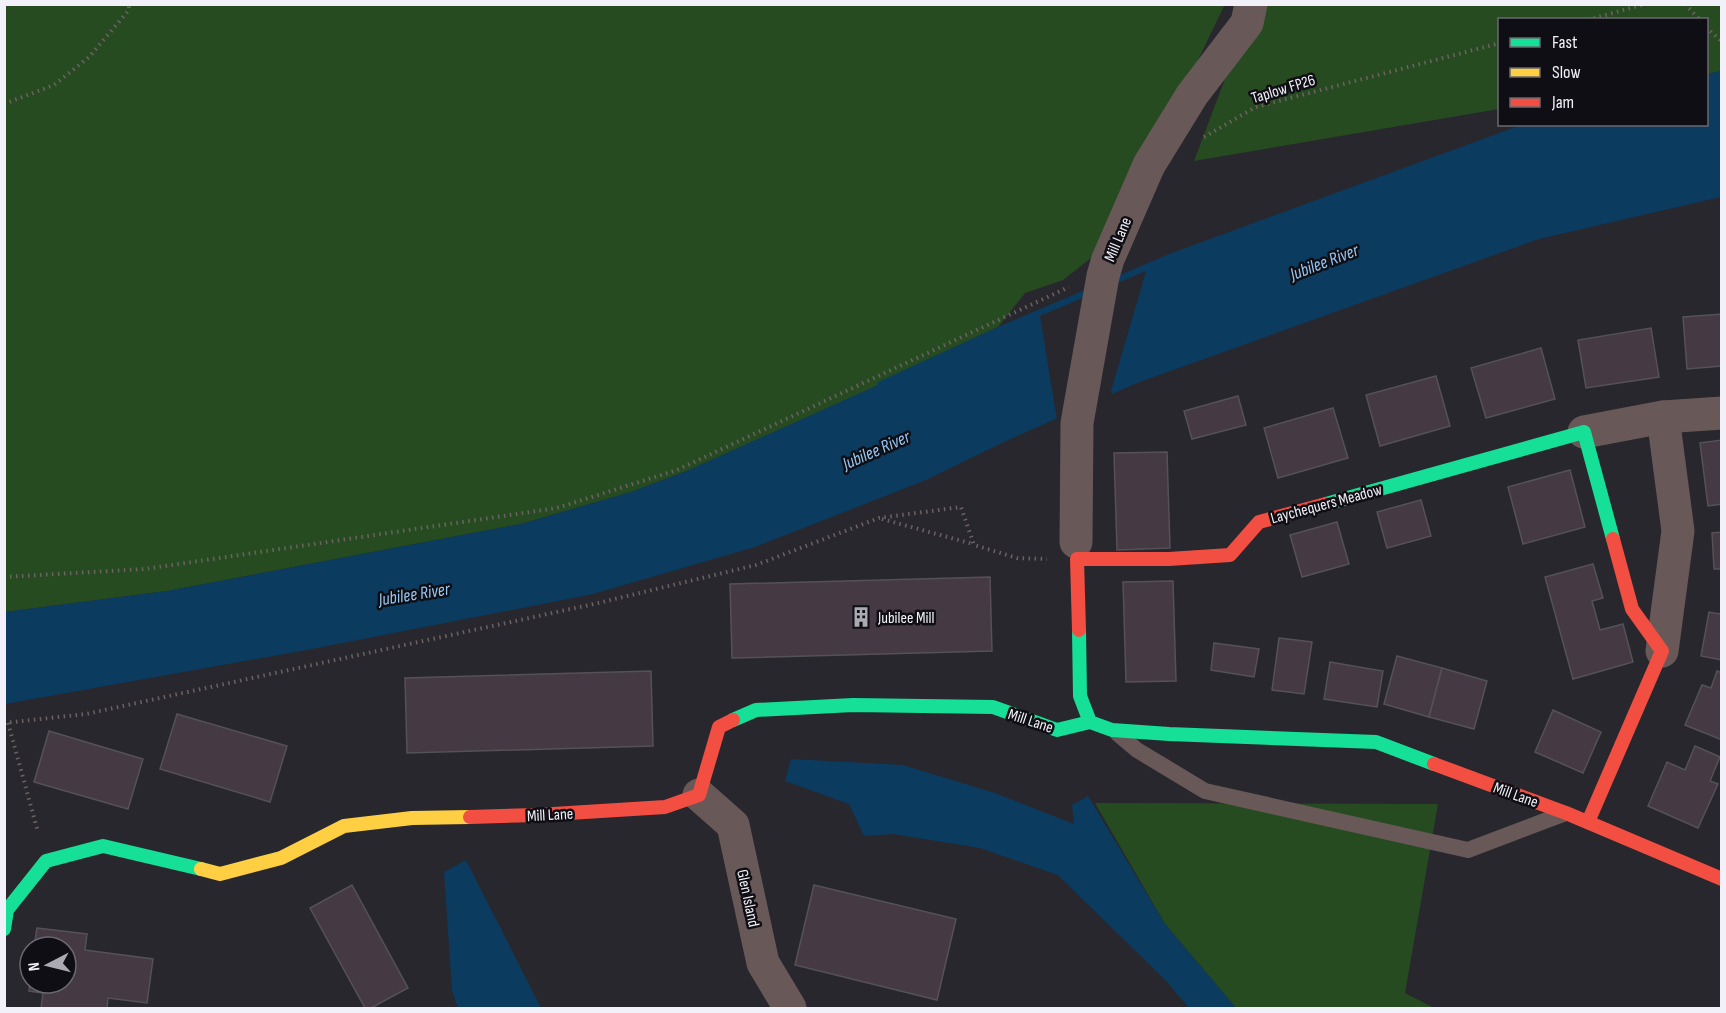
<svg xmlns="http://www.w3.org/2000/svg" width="1726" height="1013" font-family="'Sofia Sans Condensed',sans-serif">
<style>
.green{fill:#274b21}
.water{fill:#0b3b5f}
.pier{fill:#28272d}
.building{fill:#453944;stroke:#545256;stroke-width:1.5}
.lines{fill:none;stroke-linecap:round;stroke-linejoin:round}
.path{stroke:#6d6263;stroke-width:4;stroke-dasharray:1.5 4.5;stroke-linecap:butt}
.lane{stroke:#685958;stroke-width:16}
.street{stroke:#685958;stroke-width:33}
.fast{stroke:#16e098;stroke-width:14}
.slow{stroke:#ffcf43;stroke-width:14}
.jam{stroke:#f24e42;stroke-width:14}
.labels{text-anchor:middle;stroke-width:5;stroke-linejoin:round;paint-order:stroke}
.street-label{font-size:16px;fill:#f2f1f9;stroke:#0f0e14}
.poi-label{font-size:16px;fill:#f2f1f9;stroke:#0f0e14;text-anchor:start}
.water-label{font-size:18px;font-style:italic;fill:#96c7f4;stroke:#0f0e14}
</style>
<rect width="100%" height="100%" fill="#28272d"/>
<g class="green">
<path d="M 1225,4 L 1162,135 L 1095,255 L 1063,280 L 1025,293 L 998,327 L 878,383 L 879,385 L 687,471 L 631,492 L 521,524 L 167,591 L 5,612 L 4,5 Z"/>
<path d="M 1253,5 L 1721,5 L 1721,71 L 1707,74 L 1706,20 L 1500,20 L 1499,109 L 1194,161 Z"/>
<path d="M 1095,803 L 1438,804 L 1405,993 L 1434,1008 L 1236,1008 L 1165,924 Z"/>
</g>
<g class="water">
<path d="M 1721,71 L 1721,197 L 1539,239 L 1137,383 L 1006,441 L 926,480 L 755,547 L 593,594 L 312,649 L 5,704 L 4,612 L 167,591 L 521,524 L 631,492 L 687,471 L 878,385 L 878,382 L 998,327 L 1169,254 L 1521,125 L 1706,124 L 1707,74 Z"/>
<path d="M 791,759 L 903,765 L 995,793 L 1074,824 L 1072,805 L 1088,796 L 1165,924 L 1236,1008 L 1189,1008 L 1167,982 L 1058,875 L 980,848 L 893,834 L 864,836 L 849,804 L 785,781 Z"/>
<path d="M 466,860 L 541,1008 L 458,1008 L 452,991 L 444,872 Z"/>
</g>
<path class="pier" d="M 1146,271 L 1111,391 L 1112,397 L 1057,420 L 1040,316 Z"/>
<g class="building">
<path d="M 1722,314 L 1722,366 L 1687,369 L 1683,317 Z"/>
<path d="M 1651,328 L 1659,377 L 1586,388 L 1578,340 Z"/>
<path d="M 1541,348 L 1555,399 L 1486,418 L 1471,368 Z"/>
<path d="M 1436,376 L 1450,426 L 1380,446 L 1366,395 Z"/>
<path d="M 1238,396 L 1246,425 L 1192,439 L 1184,411 Z"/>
<path d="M 1333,408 L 1348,458 L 1278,478 L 1264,428 Z"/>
<path d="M 1722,440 L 1722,504 L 1708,506 L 1700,443 Z"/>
<path d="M 1167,452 L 1170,548 L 1117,550 L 1114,453 Z"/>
<path d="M 1570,470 L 1585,527 L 1523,544 L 1508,487 Z"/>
<path d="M 1421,500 L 1431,536 L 1387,548 L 1377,512 Z"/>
<path d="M 1337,522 L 1349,564 L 1302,577 L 1290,535 Z"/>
<path d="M 1722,532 L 1722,569 L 1714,569 L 1712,533 Z"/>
<path d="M 1593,564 L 1603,598 L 1592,601 L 1600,630 L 1623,624 L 1633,662 L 1573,679 L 1545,577 Z"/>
<path d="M 990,577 L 992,651 L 732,658 L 730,584 Z"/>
<path d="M 1173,581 L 1176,681 L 1126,682 L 1123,582 Z"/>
<path d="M 1722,608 L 1722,660 L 1701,656 L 1709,612 L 1720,614 Z"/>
<path d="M 1279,638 L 1312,642 L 1304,694 L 1272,690 Z"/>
<path d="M 1214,643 L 1259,649 L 1254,677 L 1211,670 Z"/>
<path d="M 1397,656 L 1442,668 L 1429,717 L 1384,704 Z"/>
<path d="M 1330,662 L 1383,671 L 1377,707 L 1324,699 Z"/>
<path d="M 1442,668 L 1487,681 L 1474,729 L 1429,717 Z"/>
<path d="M 651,671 L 653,746 L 407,753 L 405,678 Z"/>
<path d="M 1717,671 L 1722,673 L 1722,740 L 1685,725 L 1702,685 L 1711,688 Z"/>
<path d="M 1553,710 L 1601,732 L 1583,773 L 1535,752 Z"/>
<path d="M 177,714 L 287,746 L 270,802 L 160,769 Z"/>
<path d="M 49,731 L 143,759 L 128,809 L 34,782 Z"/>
<path d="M 1695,746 L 1720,757 L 1710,781 L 1718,784 L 1698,828 L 1648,806 L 1667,762 L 1685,770 Z"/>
<path d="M 352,885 L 408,988 L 371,1008 L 365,1008 L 310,908 Z"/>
<path d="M 814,885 L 956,919 L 937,1000 L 795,965 Z"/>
<path d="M 37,928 L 87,934 L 85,950 L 153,959 L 147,1003 L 108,998 L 107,1008 L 41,1008 L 43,993 L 29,991 L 30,982 L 66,983 L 66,947 L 34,947 Z"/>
</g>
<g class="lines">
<g class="path">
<path d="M 1685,4 L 1700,20"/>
<path d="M 1588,20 L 1645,4"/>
<path d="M 1706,27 L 1722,42"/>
<path d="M 4,104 L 54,85 L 89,57 L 129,10 L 129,4"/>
<path d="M 1204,137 L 1256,107 L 1500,43"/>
<path d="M 882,519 L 973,544"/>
<path d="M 4,577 L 145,569 L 557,508 L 677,470 L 1069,287"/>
<path d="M 4,723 L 86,714 L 594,604 L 756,565 L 879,518 L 961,507 L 974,545 L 1017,558 L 1047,559"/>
<path d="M 8,723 L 38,832"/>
</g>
<path class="lane" d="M 1118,734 L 1137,750 L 1205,791 L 1468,850 L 1563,814"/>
<g class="street">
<path d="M 1584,432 L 1663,417 L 1722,413"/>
<path d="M 1076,542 L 1077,423 L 1103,276 L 1108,259 L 1149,165 L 1192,95 L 1247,23 L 1251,4"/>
<path d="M 1662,651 L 1678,531 L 1663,417"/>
<path d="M 699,795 L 733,825 L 763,963 L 790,1008"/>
</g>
<g class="fast">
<path d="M 1326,504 L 1584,432 L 1613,539"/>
<path d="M 1079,630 L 1080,696 L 1090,722 L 1112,730 L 1169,734 L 1376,742 L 1434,764"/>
<path d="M 733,720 L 756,710 L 853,705 L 993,707 L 1057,730 L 1090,722"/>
<path d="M 4,929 L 7,910 L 46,861 L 103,846 L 201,869"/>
</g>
<path class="slow" d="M 201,869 L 220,874 L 281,858 L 344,826 L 412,818 L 470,817"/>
<g class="jam">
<path d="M 1079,630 L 1077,559 L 1169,559 L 1230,555 L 1259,522 L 1326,504"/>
<path d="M 1434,764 L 1566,813 L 1722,879"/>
<path d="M 470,817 L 537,815 L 665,807 L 699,795 L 719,727 L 733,720"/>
<path d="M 1588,822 L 1662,651 L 1632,609 L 1613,539"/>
</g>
</g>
<defs>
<g id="building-bare" transform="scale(1.62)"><path d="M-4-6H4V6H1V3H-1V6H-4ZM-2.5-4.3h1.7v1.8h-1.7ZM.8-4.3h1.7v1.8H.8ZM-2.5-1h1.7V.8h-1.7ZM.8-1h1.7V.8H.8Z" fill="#abaab2" stroke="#0f0e14" stroke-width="2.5" paint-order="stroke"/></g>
</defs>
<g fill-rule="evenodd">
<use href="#building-bare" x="861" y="617"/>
</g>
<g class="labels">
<g class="street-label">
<text transform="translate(1283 88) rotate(-17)" y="6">Taplow FP26</text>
<text transform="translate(1117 239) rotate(-67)" y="6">Mill Lane</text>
<text transform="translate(1326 503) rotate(-15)" y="6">Laychequers Meadow</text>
<text transform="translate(1031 720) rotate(18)" y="6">Mill Lane</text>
<text transform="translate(1516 794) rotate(20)" y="6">Mill Lane</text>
<text transform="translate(550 814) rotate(-3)" y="6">Mill Lane</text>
<text transform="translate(749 898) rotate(78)" y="6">Glen Island</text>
</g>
<g class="poi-label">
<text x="878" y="623">Jubilee Mill</text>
</g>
<g class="water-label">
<text transform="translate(1324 262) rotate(-21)" y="6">Jubilee River</text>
<text transform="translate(876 450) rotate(-24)" y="6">Jubilee River</text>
<text transform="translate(414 594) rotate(-9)" y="6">Jubilee River</text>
</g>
</g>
<rect width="1726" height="1013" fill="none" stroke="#f2f1f9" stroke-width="12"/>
<rect x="1498" y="18" width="210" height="108" fill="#0f0e14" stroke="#6a6970" stroke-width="1.5"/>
<rect x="1510" y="38" width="30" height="9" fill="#16e098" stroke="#6a6970" stroke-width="1.5"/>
<text x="1552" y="48" font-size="18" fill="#f2f1f9">Fast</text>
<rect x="1510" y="68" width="30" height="9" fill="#ffcf43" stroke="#6a6970" stroke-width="1.5"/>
<text x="1552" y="78" font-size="18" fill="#f2f1f9">Slow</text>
<rect x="1510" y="98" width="30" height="9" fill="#f24e42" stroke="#6a6970" stroke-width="1.5"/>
<text x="1552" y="108" font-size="18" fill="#f2f1f9">Jam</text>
<g transform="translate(48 965) rotate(263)"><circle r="28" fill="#0f0e14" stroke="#6a6970" stroke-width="1.5"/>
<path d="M0-4.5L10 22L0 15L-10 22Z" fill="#abaab2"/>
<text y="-9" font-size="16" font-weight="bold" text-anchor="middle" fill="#f2f1f9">N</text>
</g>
</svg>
